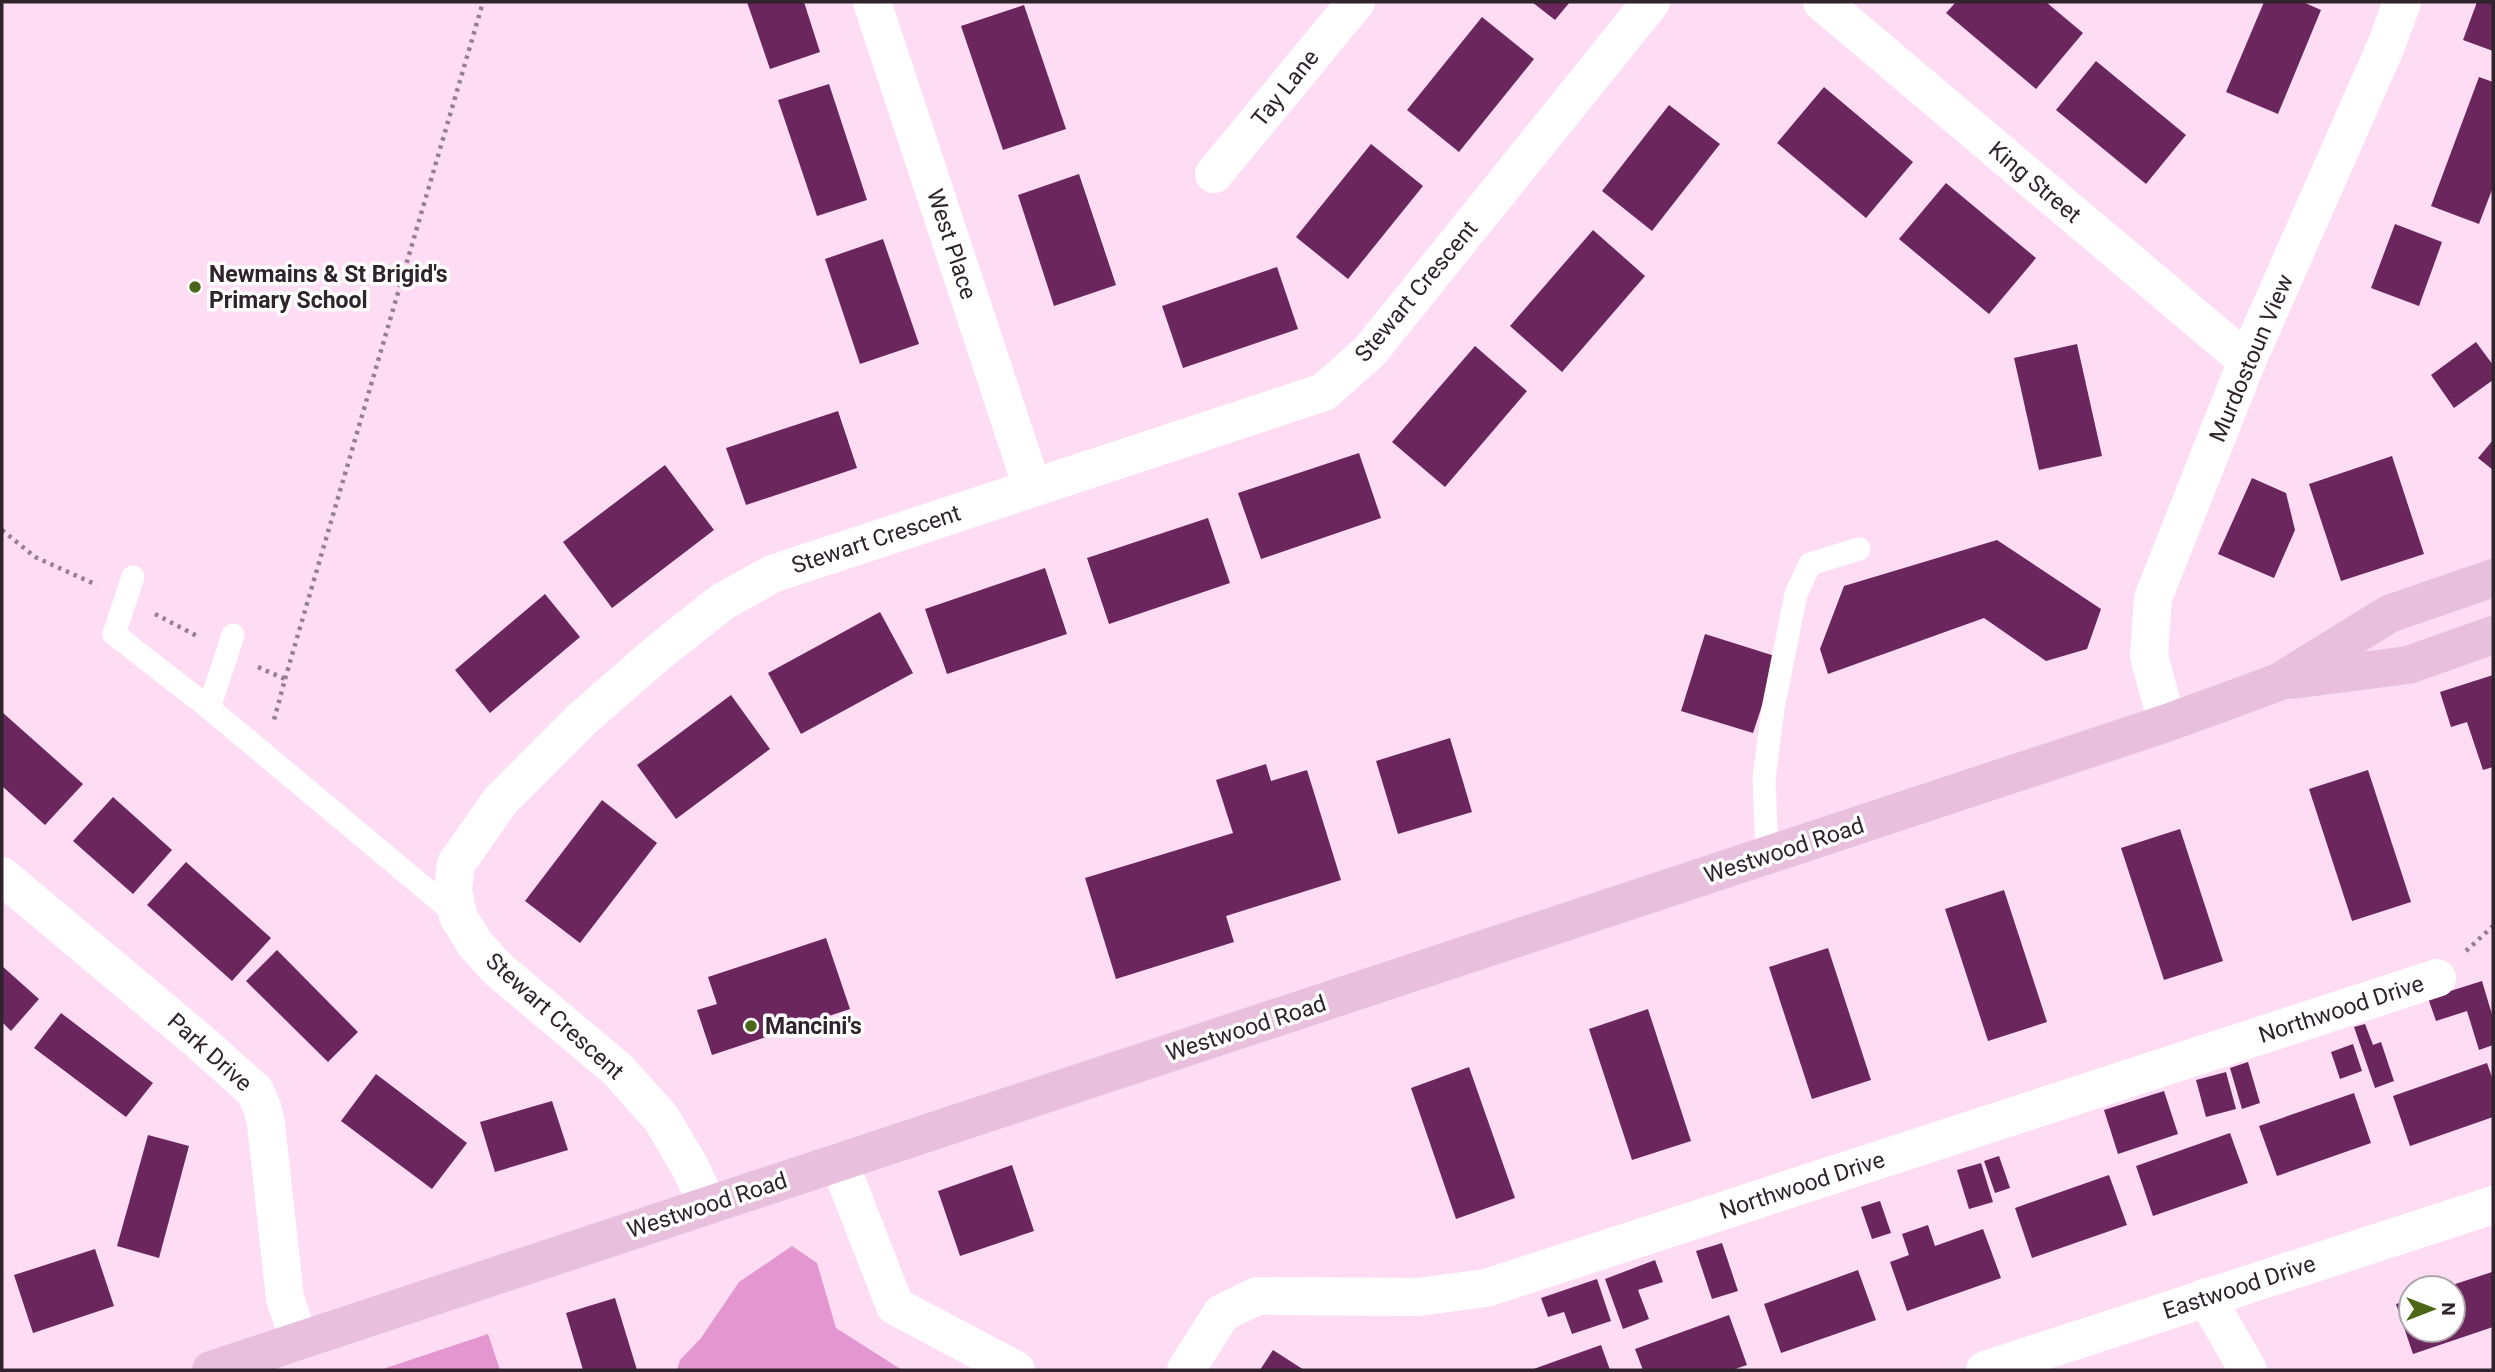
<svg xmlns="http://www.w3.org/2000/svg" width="2495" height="1372" font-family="Roboto,sans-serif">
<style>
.forest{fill:#e496d0}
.building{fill:#6b275d}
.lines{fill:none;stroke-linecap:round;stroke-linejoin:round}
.path{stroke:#967f8f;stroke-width:4.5;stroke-dasharray:3.5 5;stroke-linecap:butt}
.service{stroke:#fff;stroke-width:23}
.minor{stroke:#fff;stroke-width:38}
.primary{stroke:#e8bfdd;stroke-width:38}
.poi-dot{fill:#4c6618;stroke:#fff;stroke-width:2.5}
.labels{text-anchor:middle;stroke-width:7;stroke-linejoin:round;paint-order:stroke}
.street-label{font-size:23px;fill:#2f232c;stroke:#fff}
.poi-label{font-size:23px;font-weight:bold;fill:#2f232c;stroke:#fff;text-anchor:start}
</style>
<rect width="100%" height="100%" fill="#feddf4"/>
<g class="forest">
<path d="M 792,1246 L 817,1263 L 836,1328 L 902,1370 L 677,1370 L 680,1360 L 701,1338 L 739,1282 Z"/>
<path d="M 488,1334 L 500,1370 L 380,1370 Z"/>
</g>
<g class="building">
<path d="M 747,2 L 804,2 L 820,52 L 770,69 Z"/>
<path d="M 1532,2 L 1570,2 L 1555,20 Z"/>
<path d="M 1956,2 L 2046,2 L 2083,33 L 2036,89 L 1946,13 Z"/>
<path d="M 2264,2 L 2303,2 L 2321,10 L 2278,114 L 2226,92 Z"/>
<path d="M 2477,2 L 2493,2 L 2493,51 L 2463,40 Z"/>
<path d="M 1024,5 L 1066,129 L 1003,150 L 961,26 Z"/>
<path d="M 1482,17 L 1534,59 L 1459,152 L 1407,110 Z"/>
<path d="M 2096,61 L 2186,135 L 2146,184 L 2056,110 Z"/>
<path d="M 2479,77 L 2493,82 L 2493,187 L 2479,224 L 2431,206 Z"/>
<path d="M 829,84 L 867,200 L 817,216 L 778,100 Z"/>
<path d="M 1824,87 L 1913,162 L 1866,218 L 1777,143 Z"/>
<path d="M 1669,105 L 1720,144 L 1652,231 L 1602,191 Z"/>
<path d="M 1371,144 L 1423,186 L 1348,279 L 1296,237 Z"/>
<path d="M 1079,174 L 1116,285 L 1054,306 L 1018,195 Z"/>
<path d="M 1946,183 L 2036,258 L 1989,314 L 1899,239 Z"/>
<path d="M 2395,224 L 2442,242 L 2419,306 L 2371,288 Z"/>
<path d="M 1593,230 L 1645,276 L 1562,372 L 1510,326 Z"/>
<path d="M 883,239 L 919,344 L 860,364 L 825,259 Z"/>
<path d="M 1277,267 L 1298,329 L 1183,368 L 1162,306 Z"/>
<path d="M 2476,342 L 2493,365 L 2493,380 L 2454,408 L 2431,375 Z"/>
<path d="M 2077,344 L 2102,456 L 2039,470 L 2014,358 Z"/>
<path d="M 1475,346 L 1527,391 L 1445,487 L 1392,442 Z"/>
<path d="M 838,411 L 857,468 L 746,505 L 726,448 Z"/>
<path d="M 2493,440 L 2493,470 L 2478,458 Z"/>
<path d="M 1359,453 L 1381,518 L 1261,559 L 1238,493 Z"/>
<path d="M 2392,456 L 2424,554 L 2341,581 L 2309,484 Z"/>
<path d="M 665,465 L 714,530 L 612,608 L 563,542 Z"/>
<path d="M 2252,478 L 2286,493 L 2295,530 L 2274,578 L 2218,554 Z"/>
<path d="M 1208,518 L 1230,583 L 1109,624 L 1087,558 Z"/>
<path d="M 1997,540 L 2101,609 L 2087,649 L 2046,661 L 1984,618 L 1828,674 L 1820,649 L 1844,586 Z"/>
<path d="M 1045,568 L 1067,634 L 947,674 L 925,609 Z"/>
<path d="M 545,594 L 580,637 L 490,713 L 455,670 Z"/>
<path d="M 880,612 L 913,673 L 801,734 L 768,673 Z"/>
<path d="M 1705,634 L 1778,657 L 1753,733 L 1681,711 Z"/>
<path d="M 2493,675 L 2493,767 L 2483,770 L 2467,722 L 2451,727 L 2440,692 Z"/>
<path d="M 731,695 L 770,749 L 676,819 L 637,765 Z"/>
<path d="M 2,712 L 83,784 L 45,825 L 2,786 Z"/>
<path d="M 1450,738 L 1472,812 L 1398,834 L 1376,761 Z"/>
<path d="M 1266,764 L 1271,781 L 1307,770 L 1341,880 L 1226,916 L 1234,942 L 1116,979 L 1085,878 L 1233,833 L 1216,780 Z"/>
<path d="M 2368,770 L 2411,902 L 2352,921 L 2309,789 Z"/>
<path d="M 113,797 L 172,850 L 133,894 L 73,841 Z"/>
<path d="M 602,800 L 657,843 L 580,943 L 525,901 Z"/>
<path d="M 2180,829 L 2223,961 L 2164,980 L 2121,848 Z"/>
<path d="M 186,862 L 271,938 L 232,981 L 147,905 Z"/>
<path d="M 2004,890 L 2047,1022 L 1988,1041 L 1945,909 Z"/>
<path d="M 826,938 L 850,1009 L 712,1055 L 697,1010 L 717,1004 L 708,977 Z"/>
<path d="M 1828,948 L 1871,1080 L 1812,1099 L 1769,967 Z"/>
<path d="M 277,950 L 358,1032 L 328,1062 L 246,981 Z"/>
<path d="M 2,966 L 39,999 L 11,1031 L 2,1022 Z"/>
<path d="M 2482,981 L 2493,1018 L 2493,1045 L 2479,1050 L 2467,1011 L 2436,1021 L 2428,998 Z"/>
<path d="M 1648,1009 L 1691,1141 L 1632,1160 L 1589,1029 Z"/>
<path d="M 61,1013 L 153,1083 L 126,1117 L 34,1048 Z"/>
<path d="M 2365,1024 L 2373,1045 L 2381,1042 L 2394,1081 L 2375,1088 L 2354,1027 Z"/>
<path d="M 2353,1044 L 2362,1071 L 2340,1079 L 2331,1052 Z"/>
<path d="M 2248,1062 L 2260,1103 L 2242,1109 L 2230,1068 Z"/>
<path d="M 2487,1063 L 2493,1080 L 2493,1117 L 2410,1146 L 2393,1096 Z"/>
<path d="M 1469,1067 L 1515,1198 L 1456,1219 L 1411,1088 Z"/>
<path d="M 2226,1072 L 2236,1109 L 2206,1117 L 2196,1080 Z"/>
<path d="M 376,1074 L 467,1143 L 432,1189 L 341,1121 Z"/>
<path d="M 2164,1091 L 2178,1134 L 2118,1154 L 2104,1110 Z"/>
<path d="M 2354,1093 L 2371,1143 L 2277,1176 L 2259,1126 Z"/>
<path d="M 552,1101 L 568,1150 L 495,1172 L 480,1122 Z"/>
<path d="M 2230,1133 L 2248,1183 L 2153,1216 L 2136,1166 Z"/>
<path d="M 148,1135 L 189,1146 L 159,1258 L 117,1246 Z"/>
<path d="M 1999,1156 L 2010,1188 L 1995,1193 L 1984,1161 Z"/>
<path d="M 1981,1163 L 1993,1202 L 1969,1209 L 1957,1170 Z"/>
<path d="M 1012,1165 L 1034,1231 L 960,1256 L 938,1191 Z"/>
<path d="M 2109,1175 L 2127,1225 L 2032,1258 L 2015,1208 Z"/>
<path d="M 1880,1201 L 1891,1233 L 1872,1239 L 1861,1207 Z"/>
<path d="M 1928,1225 L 1935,1246 L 1983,1229 L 2001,1278 L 1907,1311 L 1890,1262 L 1909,1255 L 1902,1234 Z"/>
<path d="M 1722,1243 L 1738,1291 L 1712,1299 L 1696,1251 Z"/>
<path d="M 95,1249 L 114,1306 L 33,1333 L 14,1275 Z"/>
<path d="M 1655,1260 L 1663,1282 L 1638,1290 L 1649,1319 L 1623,1329 L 1605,1279 Z"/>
<path d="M 1858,1270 L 1876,1320 L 1781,1353 L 1764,1304 Z"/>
<path d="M 2492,1272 L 2493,1327 L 2413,1354 L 2396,1304 L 2411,1299 L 2411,1330 L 2453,1330 L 2453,1288 L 2446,1287 Z"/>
<path d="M 1597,1279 L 1611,1321 L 1572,1334 L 1564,1312 L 1548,1317 L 1541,1298 Z"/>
<path d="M 615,1298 L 637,1370 L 583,1370 L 566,1313 Z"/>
<path d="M 1729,1315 L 1747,1365 L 1732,1370 L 1643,1370 L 1635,1349 Z"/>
<path d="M 1601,1345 L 1610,1370 L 1531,1370 L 1553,1362 Z"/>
<path d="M 1273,1350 L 1304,1370 L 1260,1370 Z"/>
</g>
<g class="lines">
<g class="path">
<path d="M 2,530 L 35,557 L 97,585"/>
<path d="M 155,614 L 197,636"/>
<path d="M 258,667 L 285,679 L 274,720"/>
<path d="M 285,679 L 483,2"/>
<path d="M 2466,951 L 2493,926"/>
</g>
<g class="service">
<path d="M 133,577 L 114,634 L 209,708 L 458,916"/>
<path d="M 209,708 L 233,635"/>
<path d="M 1767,855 L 1764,778 L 1773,709 L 1796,594 L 1810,564 L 1859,549"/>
</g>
<g class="minor">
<path d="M 872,2 L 1032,487"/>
<path d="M 1822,2 L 2247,361"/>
<path d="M 1214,174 L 1356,2"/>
<path d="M 2167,723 L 2149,656 L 2153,598 L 2247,361 L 2386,46 L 2402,2"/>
<path d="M 2,876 L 200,1042 L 255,1091 L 262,1107 L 266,1124 L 285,1298 L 299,1341"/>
<path d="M 839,1162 L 895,1306 L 1016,1370"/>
<path d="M 708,1205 L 690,1167 L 661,1118 L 618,1070 L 498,969 L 475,944 L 458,916 L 453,889 L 456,864 L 501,800 L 583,718 L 659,652 L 722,602 L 772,574 L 1324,392 L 1370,351 L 1651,2"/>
<path d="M 2206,1297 L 2248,1370"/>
<path d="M 1186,1370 L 1222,1313 L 1257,1296 L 1418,1297 L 1486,1288 L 2437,978"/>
<path d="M 1985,1370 L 2493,1205"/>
</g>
<g class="primary">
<path d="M 2292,680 L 2408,665 L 2493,635"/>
<path d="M 211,1370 L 2167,723 L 2279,682 L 2389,614 L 2493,578"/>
</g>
</g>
<g class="poi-dot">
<circle cx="195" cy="287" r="7"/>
<circle cx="751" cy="1026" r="7"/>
</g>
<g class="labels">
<g class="street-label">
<text transform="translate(1285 88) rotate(-51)" y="8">Tay Lane</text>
<text transform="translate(2035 182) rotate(40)" y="8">King Street</text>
<text transform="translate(952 244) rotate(72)" y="8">West Place</text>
<text transform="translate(1416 291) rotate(-50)" y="8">Stewart Crescent</text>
<text transform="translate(2251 358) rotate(-67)" y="8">Murdostoun View</text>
<text transform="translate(876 539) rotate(-18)" y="8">Stewart Crescent</text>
<text transform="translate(1784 850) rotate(-18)" y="8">Westwood Road</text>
<text transform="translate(2341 1009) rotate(-18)" y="8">Northwood Drive</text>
<text transform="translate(555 1016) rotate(42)" y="8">Stewart Crescent</text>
<text transform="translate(1246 1028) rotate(-18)" y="8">Westwood Road</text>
<text transform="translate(210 1052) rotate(42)" y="8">Park Drive</text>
<text transform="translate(1802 1185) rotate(-18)" y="8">Northwood Drive</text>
<text transform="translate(707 1205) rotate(-18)" y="8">Westwood Road</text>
<text transform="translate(2239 1287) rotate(-18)" y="8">Eastwood Drive</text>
</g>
<g class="poi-label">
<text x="209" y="282">Newmains &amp; St Brigid's<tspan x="209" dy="26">Primary School</tspan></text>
<text x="765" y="1034">Mancini's</text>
</g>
</g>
<rect width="2495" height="1372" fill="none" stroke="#2f232c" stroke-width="7"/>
<g transform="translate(2432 1309) rotate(90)"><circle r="33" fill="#ffffff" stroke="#aca7ab" stroke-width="2"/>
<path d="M0-5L12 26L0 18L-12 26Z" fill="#4c6618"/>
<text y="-10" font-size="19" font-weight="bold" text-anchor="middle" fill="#2f232c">N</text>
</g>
</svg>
